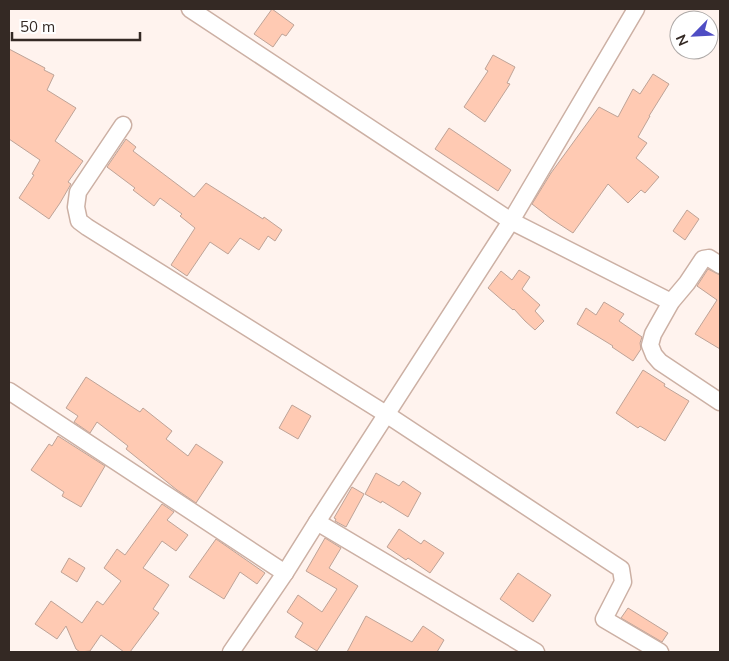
<svg xmlns="http://www.w3.org/2000/svg" width="729" height="661" font-family="Mulish,sans-serif">
<style>
.building{fill:#ffcab3;stroke:#bea397}
.lines{fill:none;stroke-linecap:round;stroke-linejoin:round}
.minor-casing{stroke:#ccb0a4;stroke-width:19}
.minor{stroke:#fff;stroke-width:16}
</style>
<rect width="100%" height="100%" fill="#fff3ee"/>
<g class="building">
<path d="M 272,9 L 294,25 L 286,36 L 282,34 L 273,47 L 254,34 Z"/>
<path d="M 9,49 L 45,68 L 44,70 L 54,75 L 47,90 L 76,108 L 55,141 L 83,161 L 68,182 L 71,184 L 60,203 L 49,219 L 19,198 L 34,175 L 32,174 L 40,160 L 9,139 Z"/>
<path d="M 493,55 L 515,67 L 507,83 L 510,84 L 485,122 L 464,107 L 488,71 L 485,69 Z"/>
<path d="M 653,74 L 669,84 L 649,116 L 650,116 L 638,137 L 647,143 L 636,158 L 659,177 L 645,193 L 641,190 L 628,203 L 608,184 L 573,233 L 550,218 L 532,204 L 551,173 L 599,107 L 618,117 L 633,89 L 640,94 Z"/>
<path d="M 449,128 L 511,170 L 498,191 L 435,149 Z"/>
<path d="M 126,139 L 136,147 L 133,151 L 194,197 L 206,183 L 263,219 L 264,217 L 282,230 L 275,241 L 268,236 L 259,250 L 240,238 L 228,254 L 210,242 L 187,276 L 171,265 L 195,228 L 180,216 L 182,214 L 160,198 L 154,206 L 133,190 L 135,188 L 107,167 Z"/>
<path d="M 687,210 L 699,219 L 685,240 L 673,231 Z"/>
<path d="M 708,269 L 720,275 L 720,349 L 695,334 L 717,300 L 697,286 Z"/>
<path d="M 519,270 L 530,277 L 522,289 L 540,305 L 535,311 L 544,321 L 535,330 L 525,321 L 514,309 L 513,310 L 488,288 L 501,271 L 512,280 Z"/>
<path d="M 604,302 L 624,314 L 619,321 L 642,337 L 640,343 L 641,349 L 633,361 L 612,347 L 613,346 L 577,324 L 586,308 L 596,315 Z"/>
<path d="M 643,370 L 665,384 L 664,386 L 689,401 L 665,441 L 640,426 L 638,428 L 616,413 Z"/>
<path d="M 86,377 L 140,412 L 143,408 L 172,431 L 166,439 L 188,456 L 196,444 L 223,462 L 196,503 L 177,490 L 126,449 L 128,446 L 97,422 L 90,433 L 74,422 L 78,416 L 66,408 Z"/>
<path d="M 292,405 L 311,416 L 298,439 L 279,428 Z"/>
<path d="M 58,436 L 105,466 L 81,507 L 62,496 L 64,492 L 31,470 L 49,444 L 52,446 Z"/>
<path d="M 376,473 L 399,486 L 403,481 L 421,493 L 408,517 L 382,501 L 381,503 L 365,494 Z"/>
<path d="M 352,487 L 364,494 L 346,527 L 335,521 L 336,519 L 334,518 Z"/>
<path d="M 162,504 L 174,512 L 167,520 L 188,535 L 176,551 L 162,541 L 143,568 L 169,585 L 153,609 L 159,613 L 130,652 L 124,652 L 101,635 L 90,651 L 80,652 L 76,649 L 66,626 L 57,639 L 35,624 L 51,601 L 82,623 L 97,601 L 103,605 L 121,581 L 104,568 L 117,549 L 125,555 Z"/>
<path d="M 399,529 L 421,544 L 424,540 L 444,553 L 430,573 L 408,558 L 406,560 L 387,547 Z"/>
<path d="M 325,538 L 341,548 L 329,568 L 358,586 L 317,651 L 295,637 L 303,623 L 287,612 L 298,595 L 322,612 L 337,589 L 306,571 Z"/>
<path d="M 216,539 L 265,573 L 257,584 L 240,572 L 224,599 L 189,577 Z"/>
<path d="M 69,558 L 85,568 L 77,582 L 61,572 Z"/>
<path d="M 518,573 L 551,595 L 533,622 L 500,599 Z"/>
<path d="M 628,608 L 668,633 L 662,642 L 621,618 Z"/>
<path d="M 366,616 L 412,642 L 423,626 L 444,640 L 437,652 L 347,652 Z"/>
</g>
<g class="lines">
<g class="minor-casing">
<g id="minor">
<path d="M 190,9 L 511,221 L 671,302"/>
<path d="M 123,125 L 78,192 L 76,207 L 79,221 L 87,227 L 386,414 L 621,569 L 623,582 L 604,619 L 660,652"/>
<path d="M 720,265 L 709,258 L 703,259 L 687,283 L 671,302 L 653,334 L 650,345 L 654,355 L 660,362 L 720,402"/>
<path d="M 9,391 L 285,573"/>
<path d="M 317,522 L 536,652"/>
<path d="M 231,652 L 285,573 L 317,522 L 511,221 L 636,9"/>
</g>
</g>
<use href="#minor" class="minor"/>
</g>
<rect width="729" height="661" fill="none" stroke="#342924" stroke-width="20"/>
<g transform="translate(694 35) rotate(246)"><circle r="24" fill="#ffffff" stroke="#aea9a7"/>
<path d="M0-4L9 19L0 12L-9 19Z" fill="#4f4dc4"/>
<text y="-8" font-size="14" font-weight="bold" text-anchor="middle" fill="#342924">N</text>
</g>
<path d="M12 32v8h128v-8" fill="none" stroke="#342924" stroke-width="2.5"/>
<text x="20" y="32" font-size="15" fill="#342924" stroke="#ffffff" stroke-width="4" paint-order="stroke">50 m</text>
</svg>
